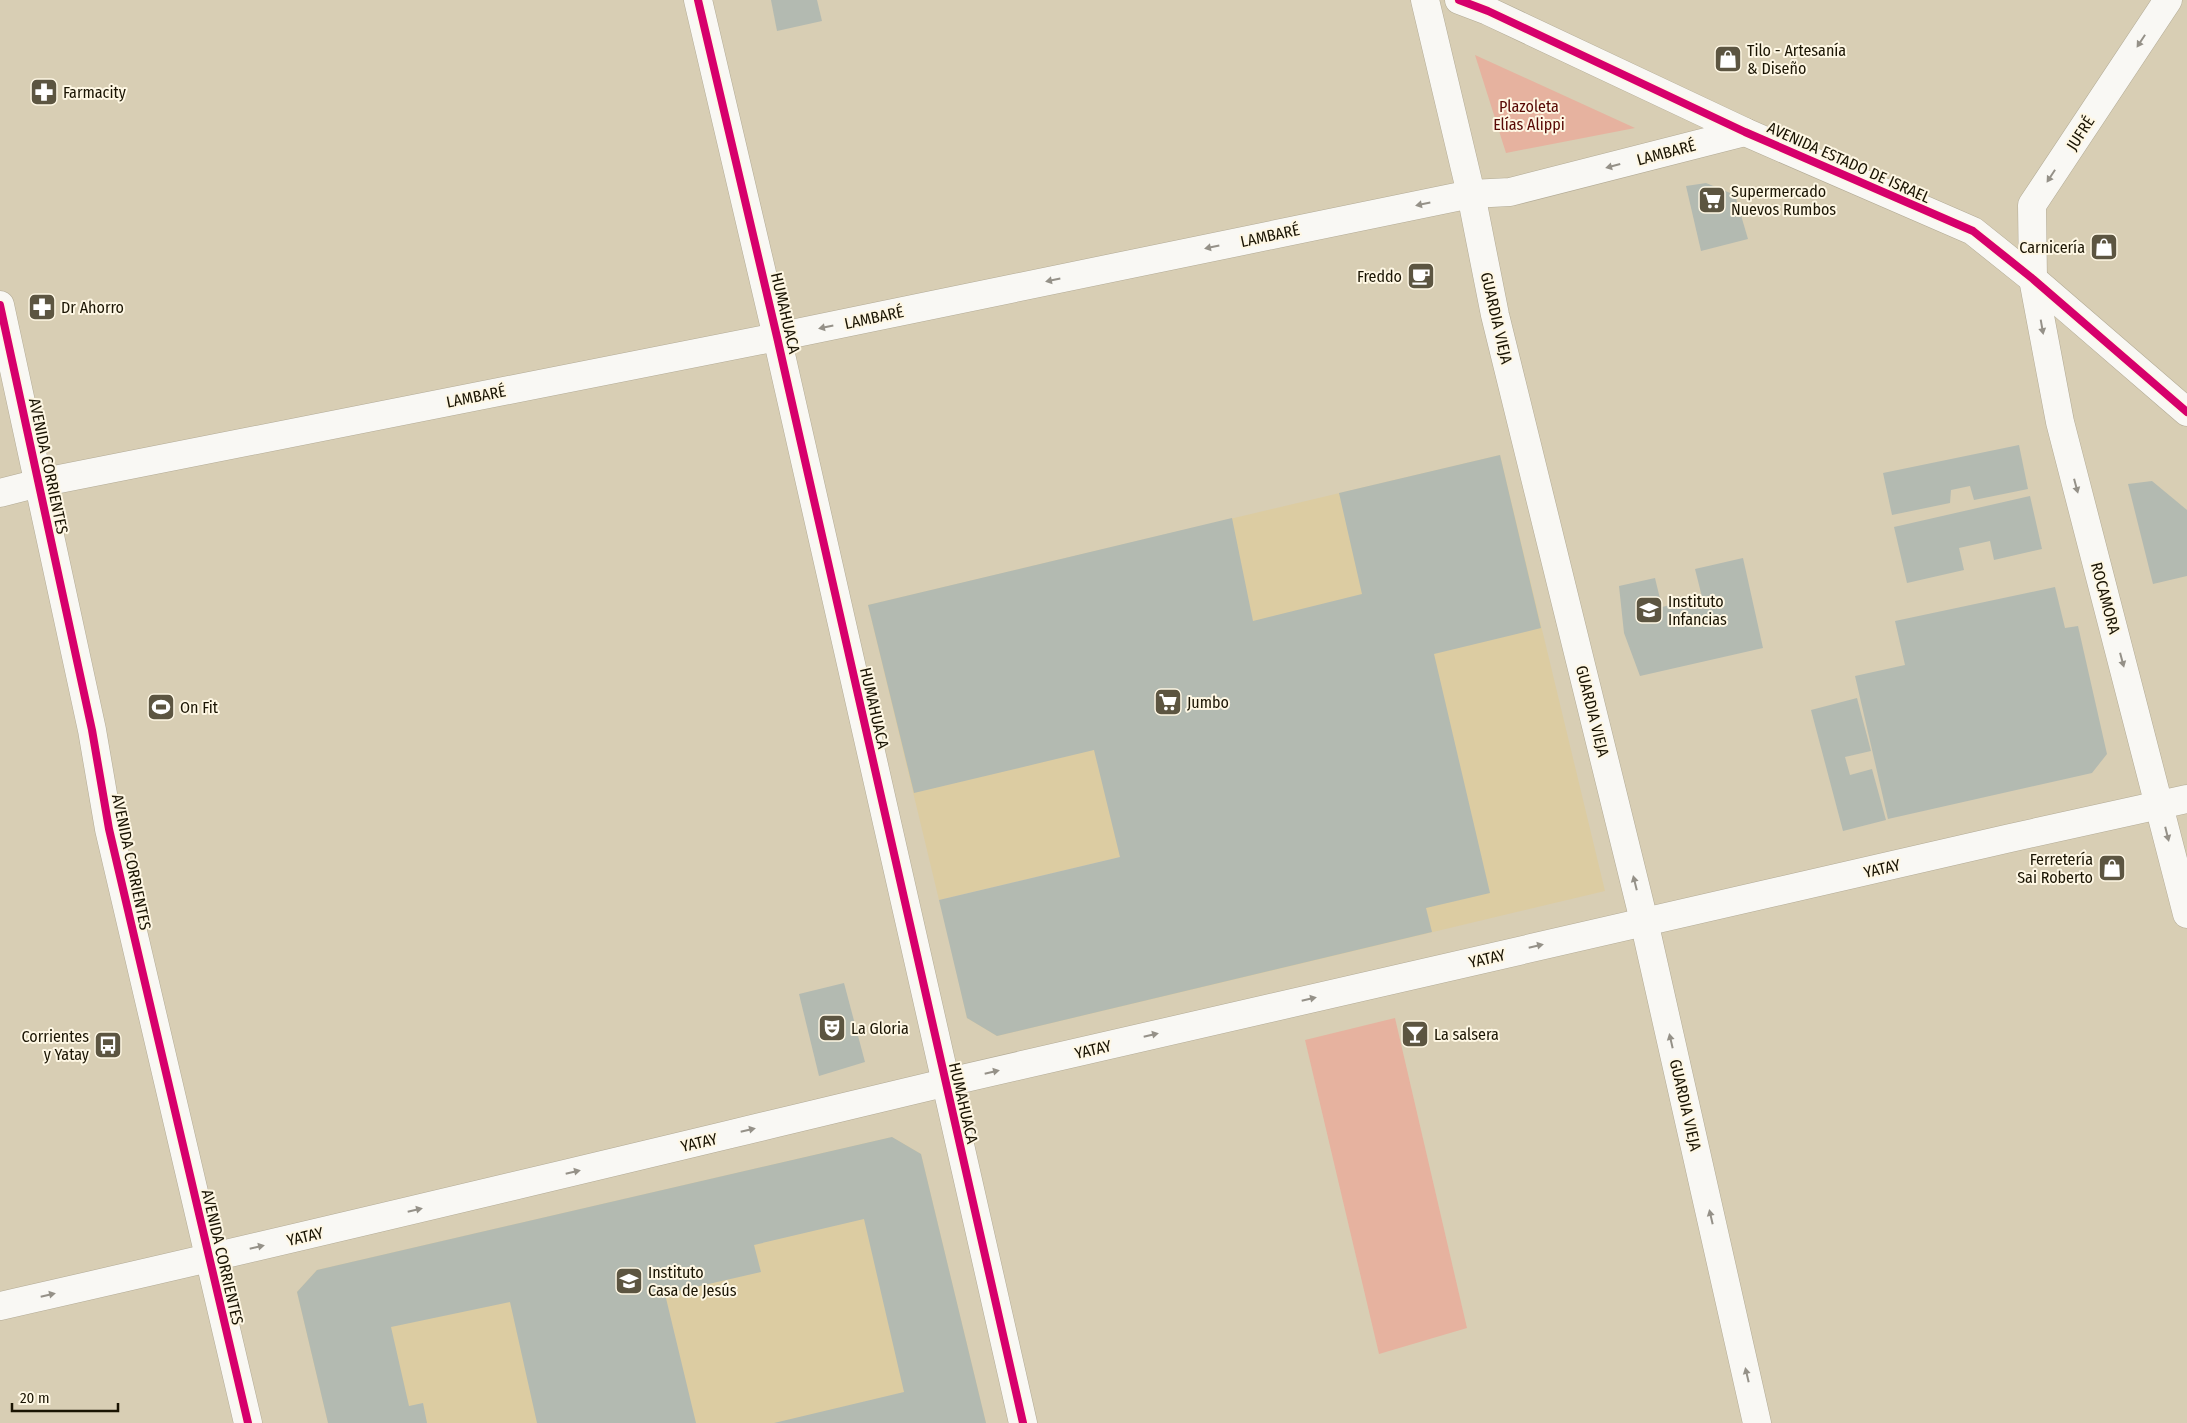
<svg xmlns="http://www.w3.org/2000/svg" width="2187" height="1423" font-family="'Fira Sans Condensed',sans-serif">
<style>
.built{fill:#dccca2}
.green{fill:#e6b29f}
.building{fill:#b3bab1}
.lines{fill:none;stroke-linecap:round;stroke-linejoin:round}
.street-casing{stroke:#b2aa95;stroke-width:29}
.secondary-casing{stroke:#b2aa95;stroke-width:29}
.primary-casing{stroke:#b2aa95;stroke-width:29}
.street{stroke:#f9f8f4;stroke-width:28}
.secondary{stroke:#f9f8f4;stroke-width:28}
.primary{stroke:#f9f8f4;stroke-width:28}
.cycleway-casing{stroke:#fef7e4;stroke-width:11}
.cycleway{stroke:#d6006c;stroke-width:8}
.oneway{fill:#959188}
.labels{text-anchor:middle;stroke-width:4;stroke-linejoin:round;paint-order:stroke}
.poi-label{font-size:16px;fill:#1a1403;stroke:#fef7e4;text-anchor:start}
.park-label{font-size:16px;fill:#580804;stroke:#fef7e4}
.street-label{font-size:16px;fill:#1a1403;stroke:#fef7e4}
</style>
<rect width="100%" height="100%" fill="#d8ceb4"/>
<g class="built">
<path d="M 1500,455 L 1605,891 L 997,1036 L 967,1018 L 954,961 L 1120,857 L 939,900 L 868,605 Z"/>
<path d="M 892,1137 L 921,1154 L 986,1423 L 328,1423 L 297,1292 L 317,1270 Z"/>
</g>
<g class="green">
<path d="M 1475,55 L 1635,128 L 1506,153 Z"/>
<path d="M 1395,1018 L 1467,1328 L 1379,1354 L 1305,1040 Z"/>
</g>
<g class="building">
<path d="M 771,0 L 817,0 L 822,21 L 777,31 Z"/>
<path d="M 1706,183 L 1735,195 L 1748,239 L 1701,251 L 1686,186 Z"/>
<path d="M 2019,445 L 2028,489 L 1974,500 L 1970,486 L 1951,490 L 1950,503 L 1892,515 L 1883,473 Z"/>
<path d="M 1500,455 L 1541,628 L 1434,654 L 1490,893 L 1426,908 L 1432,932 L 997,1036 L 967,1018 L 939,900 L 1120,857 L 1094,750 L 914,793 L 868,605 L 1232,518 L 1253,621 L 1362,594 L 1339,493 Z"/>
<path d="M 2152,481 L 2187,510 L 2187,576 L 2153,584 L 2128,484 Z"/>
<path d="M 2030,496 L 2042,549 L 1994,560 L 1990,541 L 1959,548 L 1964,570 L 1907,583 L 1894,527 Z"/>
<path d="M 1743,558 L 1763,648 L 1640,676 L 1624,633 L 1619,586 L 1655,578 L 1662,607 L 1702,597 L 1695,569 Z"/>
<path d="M 2055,587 L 2065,628 L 2078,626 L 2107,754 L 2092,773 L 1888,819 L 1855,676 L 1905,665 L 1895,621 Z"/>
<path d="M 1857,698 L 1871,751 L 1845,757 L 1850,775 L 1872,769 L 1886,820 L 1843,831 L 1811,710 Z"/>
<path d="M 844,983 L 865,1062 L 819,1076 L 799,994 Z"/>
<path d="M 892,1137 L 921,1154 L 986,1423 L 774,1423 L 904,1392 L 864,1219 L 754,1245 L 761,1272 L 665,1294 L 696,1423 L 537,1423 L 510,1302 L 391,1327 L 409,1406 L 423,1403 L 427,1423 L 328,1423 L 297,1292 L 317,1270 Z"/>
</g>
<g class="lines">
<g class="street-casing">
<g id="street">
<path d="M 698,0 L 777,337 L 1023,1423"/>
<path d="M 1425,0 L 1471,194 L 1495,315 L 1644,921 L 1757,1423"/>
<path d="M 2168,0 L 2032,205 L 2033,279 L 2060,422 L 2187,914"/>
<path d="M 0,493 L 39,483 L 777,337 L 1471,194 L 1510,192 L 1745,132"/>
<path d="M 0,1306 C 315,1235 630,1158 944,1083 C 1358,985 1772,890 2187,799"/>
</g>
</g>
<g class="secondary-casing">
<path id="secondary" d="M 1459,0 L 1488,11 L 1745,132 L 1973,231 L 2033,279 L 2187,412"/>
</g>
<g class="primary-casing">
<path id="primary" d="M 0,305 L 92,730 L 109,829 L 248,1423"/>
</g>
<use href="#street" class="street"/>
<use href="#secondary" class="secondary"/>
<use href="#primary" class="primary"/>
<g class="cycleway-casing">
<g id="cycleway">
<path d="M 698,0 L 777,337 L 1023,1423"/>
<path d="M 1459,0 L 1488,11 L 1745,132 L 1973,231 L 2033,279 L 2187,412"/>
<path d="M 0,305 L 92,730 L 109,829 L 248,1423"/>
</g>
</g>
<use href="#cycleway" class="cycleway"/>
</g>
<defs><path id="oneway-solid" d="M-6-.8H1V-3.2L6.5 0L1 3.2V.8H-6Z" transform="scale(1.25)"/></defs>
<g class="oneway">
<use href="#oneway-solid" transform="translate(2141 41) rotate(123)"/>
<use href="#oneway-solid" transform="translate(1613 166) rotate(165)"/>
<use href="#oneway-solid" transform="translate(2051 176) rotate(123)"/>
<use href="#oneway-solid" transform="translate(1423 204) rotate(168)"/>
<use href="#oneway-solid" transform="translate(1212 247) rotate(168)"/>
<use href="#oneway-solid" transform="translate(1053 280) rotate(168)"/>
<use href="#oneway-solid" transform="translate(826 327) rotate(168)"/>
<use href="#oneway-solid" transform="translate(2042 327) rotate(80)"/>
<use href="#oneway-solid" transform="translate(2076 486) rotate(75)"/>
<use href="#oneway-solid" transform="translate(2122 660) rotate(75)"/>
<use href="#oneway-solid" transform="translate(2167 834) rotate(76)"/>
<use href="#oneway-solid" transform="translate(1635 883) rotate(-104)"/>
<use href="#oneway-solid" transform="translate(1536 946) rotate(-13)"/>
<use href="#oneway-solid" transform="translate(1309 999) rotate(-13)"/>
<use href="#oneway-solid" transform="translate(1151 1035) rotate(-13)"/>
<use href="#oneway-solid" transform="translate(1671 1041) rotate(-103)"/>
<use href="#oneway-solid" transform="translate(992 1072) rotate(-13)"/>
<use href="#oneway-solid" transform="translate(748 1130) rotate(-13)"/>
<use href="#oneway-solid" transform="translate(573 1172) rotate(-13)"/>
<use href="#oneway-solid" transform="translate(415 1210) rotate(-13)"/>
<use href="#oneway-solid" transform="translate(1711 1217) rotate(-103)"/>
<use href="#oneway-solid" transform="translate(257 1247) rotate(-13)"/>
<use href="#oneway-solid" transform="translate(48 1295) rotate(-13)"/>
<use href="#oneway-solid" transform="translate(1747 1375) rotate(-103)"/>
</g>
<defs>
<g id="shop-square" transform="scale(1.4375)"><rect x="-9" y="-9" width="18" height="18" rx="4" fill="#5c5541" stroke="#fef7e4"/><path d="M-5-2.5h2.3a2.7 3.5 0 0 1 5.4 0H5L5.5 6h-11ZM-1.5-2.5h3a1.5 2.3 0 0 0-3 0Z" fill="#fff"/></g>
<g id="pharmacy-square" transform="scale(1.4375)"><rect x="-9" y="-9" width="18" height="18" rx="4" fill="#5c5541" stroke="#fef7e4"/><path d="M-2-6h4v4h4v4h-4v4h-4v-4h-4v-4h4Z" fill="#fff"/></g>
<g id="supermarket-square" transform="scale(1.4375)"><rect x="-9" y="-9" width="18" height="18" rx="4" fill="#5c5541" stroke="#fef7e4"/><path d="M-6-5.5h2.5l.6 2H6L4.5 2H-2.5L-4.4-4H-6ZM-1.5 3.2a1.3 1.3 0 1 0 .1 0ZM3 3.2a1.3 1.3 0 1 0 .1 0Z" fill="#fff"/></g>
<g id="cafe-square" transform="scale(1.4375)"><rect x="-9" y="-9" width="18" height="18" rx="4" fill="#5c5541" stroke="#fef7e4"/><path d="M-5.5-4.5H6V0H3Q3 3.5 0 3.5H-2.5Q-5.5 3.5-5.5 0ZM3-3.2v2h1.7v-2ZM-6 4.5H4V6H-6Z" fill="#fff"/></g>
<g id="school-square" transform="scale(1.4375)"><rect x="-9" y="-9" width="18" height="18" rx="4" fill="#5c5541" stroke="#fef7e4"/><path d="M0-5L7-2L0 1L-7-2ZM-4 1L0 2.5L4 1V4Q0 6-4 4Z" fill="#fff"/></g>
<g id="stadium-square" transform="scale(1.4375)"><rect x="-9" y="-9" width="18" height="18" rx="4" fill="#5c5541" stroke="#fef7e4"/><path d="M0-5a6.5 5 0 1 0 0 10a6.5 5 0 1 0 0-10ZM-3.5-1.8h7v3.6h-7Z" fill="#fff"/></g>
<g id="theatre-square" transform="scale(1.4375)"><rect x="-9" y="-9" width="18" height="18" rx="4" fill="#5c5541" stroke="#fef7e4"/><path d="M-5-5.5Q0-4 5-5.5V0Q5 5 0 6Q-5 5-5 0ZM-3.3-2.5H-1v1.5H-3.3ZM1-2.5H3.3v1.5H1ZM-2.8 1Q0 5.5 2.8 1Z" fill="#fff"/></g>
<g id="bar-square" transform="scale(1.4375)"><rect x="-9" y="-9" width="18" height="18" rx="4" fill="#5c5541" stroke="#fef7e4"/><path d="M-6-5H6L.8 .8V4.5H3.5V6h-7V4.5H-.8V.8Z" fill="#fff"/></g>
<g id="bus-square" transform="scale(1.4375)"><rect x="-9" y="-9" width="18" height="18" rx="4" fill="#5c5541" stroke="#fef7e4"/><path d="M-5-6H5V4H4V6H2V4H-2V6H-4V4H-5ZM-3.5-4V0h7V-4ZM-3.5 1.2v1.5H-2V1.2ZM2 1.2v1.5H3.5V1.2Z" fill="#fff"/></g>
</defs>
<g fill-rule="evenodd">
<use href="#shop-square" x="1728" y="59"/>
<use href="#pharmacy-square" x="44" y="92"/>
<use href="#supermarket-square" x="1712" y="200"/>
<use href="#shop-square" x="2104" y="247"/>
<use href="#cafe-square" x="1421" y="276"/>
<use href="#pharmacy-square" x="42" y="307"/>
<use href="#school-square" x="1649" y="610"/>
<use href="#supermarket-square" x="1168" y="702"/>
<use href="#stadium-square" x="161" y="707"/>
<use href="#shop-square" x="2112" y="868"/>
<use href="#theatre-square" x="832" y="1028"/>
<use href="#bar-square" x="1415" y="1034"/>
<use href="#bus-square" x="108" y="1045"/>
<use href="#school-square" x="629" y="1281"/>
</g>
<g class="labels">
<g class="poi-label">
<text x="1747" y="56">Tilo - Artesanía<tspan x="1747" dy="18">&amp; Diseño</tspan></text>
<text x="63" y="98">Farmacity</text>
<text x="1731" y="197">Supermercado<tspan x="1731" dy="18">Nuevos Rumbos</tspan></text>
<text x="2085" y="253" text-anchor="end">Carnicería</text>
<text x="1402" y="282" text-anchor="end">Freddo</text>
<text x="61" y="313">Dr Ahorro</text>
<text x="1668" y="607">Instituto<tspan x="1668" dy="18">Infancias</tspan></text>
<text x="1187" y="708">Jumbo</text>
<text x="180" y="713">On Fit</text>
<text x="2093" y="865" text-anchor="end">Ferretería<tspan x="2093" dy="18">Sai Roberto</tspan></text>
<text x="851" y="1034">La Gloria</text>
<text x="1434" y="1040">La salsera</text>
<text x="89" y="1042" text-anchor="end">Corrientes<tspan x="89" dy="18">y Yatay</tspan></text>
<text x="648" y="1278">Instituto<tspan x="648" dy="18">Casa de Jesús</tspan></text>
</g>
<g class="park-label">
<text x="1529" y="112">Plazoleta<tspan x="1529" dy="18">Elías Alippi</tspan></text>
</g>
<g class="street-label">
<text transform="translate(2080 133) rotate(-57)" y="6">JUFRÉ</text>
<text transform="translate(1666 152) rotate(-15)" y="6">LAMBARÉ</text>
<text transform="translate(1849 162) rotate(24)" y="6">AVENIDA ESTADO DE ISRAEL</text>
<text transform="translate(1270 235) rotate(-12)" y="6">LAMBARÉ</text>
<text transform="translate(786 313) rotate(77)" y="6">HUMAHUACA</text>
<text transform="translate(874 317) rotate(-12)" y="6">LAMBARÉ</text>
<text transform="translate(1497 318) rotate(77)" y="6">GUARDIA VIEJA</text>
<text transform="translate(476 396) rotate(-11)" y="6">LAMBARÉ</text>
<text transform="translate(49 466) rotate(78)" y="6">AVENIDA CORRIENTES</text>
<text transform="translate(2106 598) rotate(75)" y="6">ROCAMORA</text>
<text transform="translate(875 708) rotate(77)" y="6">HUMAHUACA</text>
<text transform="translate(1593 711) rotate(76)" y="6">GUARDIA VIEJA</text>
<text transform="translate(132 862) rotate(78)" y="6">AVENIDA CORRIENTES</text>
<text transform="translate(1882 868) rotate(-13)" y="6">YATAY</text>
<text transform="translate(1487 958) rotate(-13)" y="6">YATAY</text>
<text transform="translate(1093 1049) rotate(-13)" y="6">YATAY</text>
<text transform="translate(964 1103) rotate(77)" y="6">HUMAHUACA</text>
<text transform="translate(1686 1105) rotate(77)" y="6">GUARDIA VIEJA</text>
<text transform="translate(699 1142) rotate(-13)" y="6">YATAY</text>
<text transform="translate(305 1236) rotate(-13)" y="6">YATAY</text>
<text transform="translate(223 1257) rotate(77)" y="6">AVENIDA CORRIENTES</text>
</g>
</g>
<path d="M12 1403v8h106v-8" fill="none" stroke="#1a1403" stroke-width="2.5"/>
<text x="20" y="1403" font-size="15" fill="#1a1403" stroke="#fef7e4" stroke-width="4" paint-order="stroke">20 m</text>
</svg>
